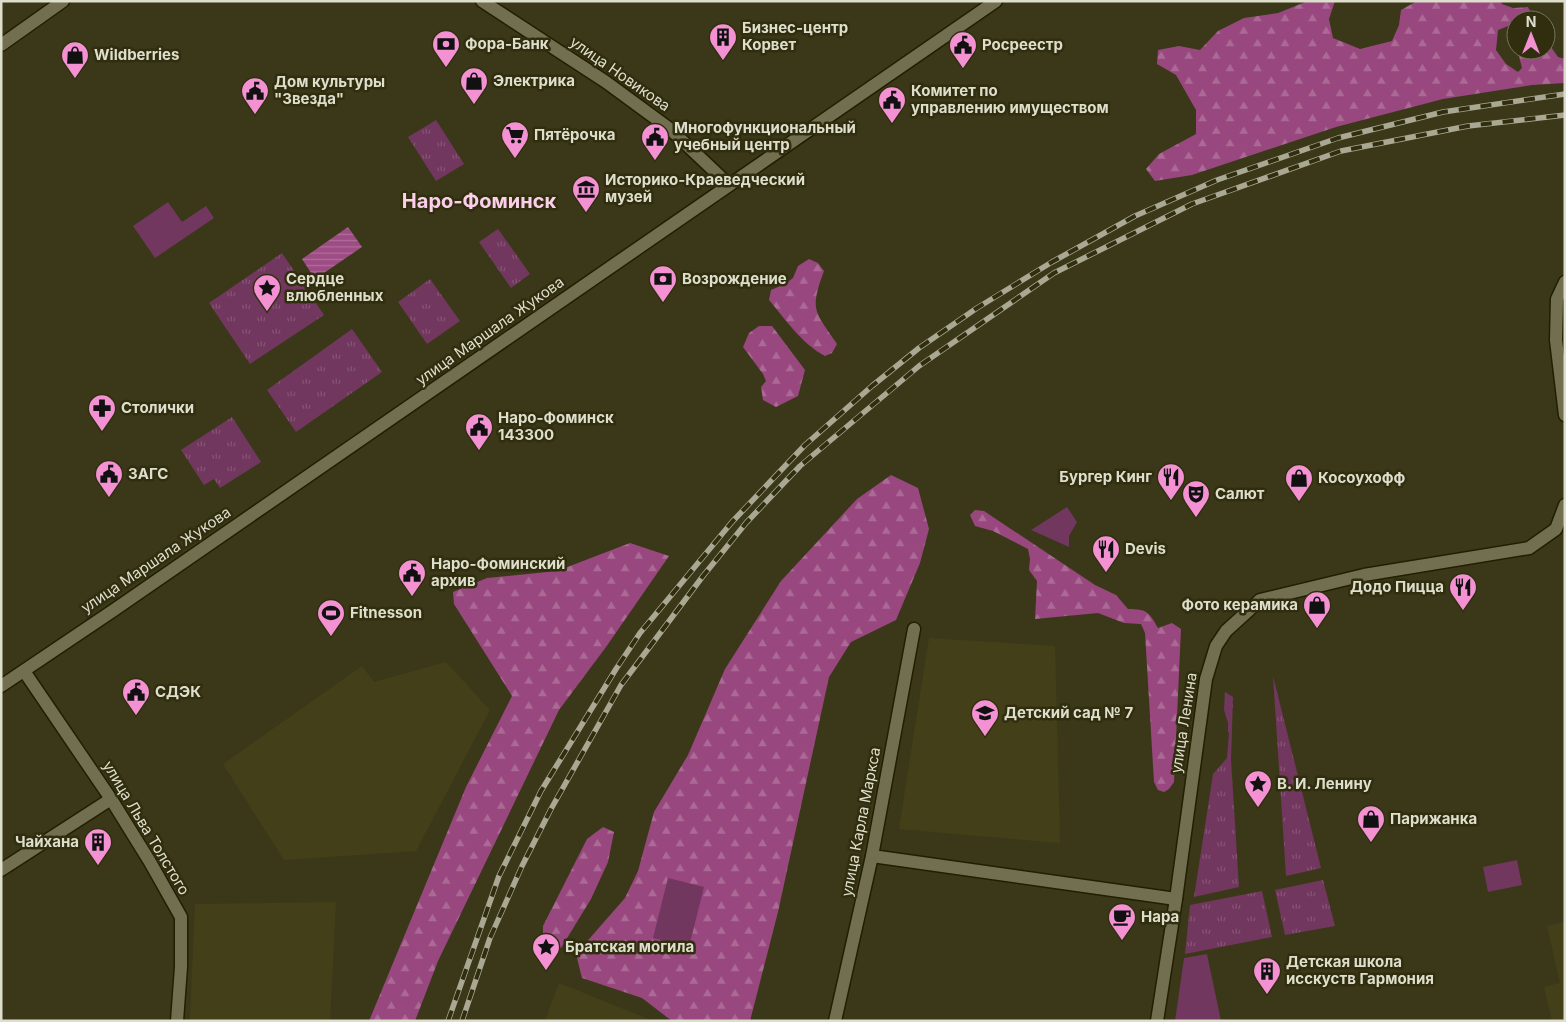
<svg xmlns="http://www.w3.org/2000/svg" width="1566" height="1022" font-family="Inter,sans-serif">
<style>
.built{fill:#434019}
.grass{fill:url(#grass-tufts)}
.forest{fill:url(#forest-firs)}
.park{fill:#71375e}
.water{fill:url(#water-rules)}
.lines{fill:none;stroke-linecap:round;stroke-linejoin:round}
.minor-casing{stroke:#221f01;stroke-width:15}
.tertiary-casing{stroke:#221f01;stroke-width:15}
.secondary-casing{stroke:#221f01;stroke-width:15}
.minor{stroke:#716f4f;stroke-width:12}
.tertiary{stroke:#716f4f;stroke-width:12}
.secondary{stroke:#716f4f;stroke-width:12}
.rail-casing{stroke:#a9a892;stroke-width:5.5}
.rail{stroke:#302e0f;stroke-width:4;stroke-dasharray:11;stroke-linecap:butt}
.labels{text-anchor:middle;stroke-width:5;stroke-linejoin:round;paint-order:stroke}
.poi-label{font-size:15px;font-weight:bold;fill:#dedecc;stroke:#302e0f;text-anchor:start}
.street-label{font-size:15px;fill:#dedecc;stroke:#302e0f}
.district-label{font-size:20px;font-weight:bold;fill:#fbcfea;stroke:#302e0f}
</style>
<defs>
<pattern id="grass-tufts" width="24" height="20" patternUnits="userSpaceOnUse" patternTransform="scale(1.25)"><rect width="24" height="20" fill="#71375e"/><path d="M3 7l-1-3M5 7V3M7 7l1-3M15 17l-1-3M17 17v-4M19 17l1-3" fill="none" stroke="#855474"/></pattern>
<pattern id="forest-firs" width="22" height="20" patternUnits="userSpaceOnUse" patternTransform="scale(1.25)"><rect width="22" height="20" fill="#99477f"/><path d="M5 1l3.5 6h-7zM16 11l3.5 6h-7z" fill="#ab6a96"/></pattern>
<pattern id="water-rules" width="6" height="5" patternUnits="userSpaceOnUse" patternTransform="scale(1.25)"><rect width="6" height="5" fill="#9e4c84"/><path d="M0 2.5h6" fill="none" stroke="#af6e9a"/></pattern>
</defs>
<rect width="100%" height="100%" fill="#3a3819"/>
<g class="built">
<path d="M 929,638 L 1055,646 L 1060,843 L 899,829 Z"/>
<path d="M 446,662 L 490,710 L 416,851 L 284,860 L 223,764 L 362,666 L 374,682 Z"/>
<path d="M 336,902 L 330,1021 L 190,1021 L 195,904 Z"/>
<path d="M 1565,922 L 1565,1021 L 1552,1021 L 1544,987 L 1560,983 L 1547,926 Z"/>
<path d="M 559,983 L 653,1021 L 545,1021 Z"/>
</g>
<g class="grass">
<path d="M 436,120 L 464,164 L 436,181 L 408,137 Z"/>
<path d="M 498,229 L 530,274 L 511,288 L 479,242 Z"/>
<path d="M 282,253 L 324,315 L 250,364 L 209,303 Z"/>
<path d="M 430,279 L 460,321 L 427,344 L 398,302 Z"/>
<path d="M 352,329 L 382,372 L 296,432 L 267,390 Z"/>
<path d="M 232,417 L 261,462 L 220,488 L 214,479 L 204,485 L 181,450 Z"/>
<path d="M 1273,676 L 1321,868 L 1286,876 Z"/>
<path d="M 1225,692 L 1233,697 L 1231,760 L 1239,887 L 1194,897 L 1213,774 L 1227,758 L 1229,733 L 1228,732 L 1228,723 L 1224,710 Z"/>
<path d="M 1323,880 L 1335,926 L 1285,935 L 1275,890 Z"/>
<path d="M 1262,891 L 1272,937 L 1185,954 L 1190,905 Z"/>
</g>
<g class="forest">
<path d="M 1308,1 L 1335,1 L 1329,19 L 1333,38 L 1360,49 L 1392,41 L 1399,25 L 1401,10 L 1417,1 L 1501,1 L 1502,4 L 1513,8 L 1528,7 L 1532,15 L 1524,20 L 1516,20 L 1516,23 L 1498,30 L 1496,50 L 1506,64 L 1518,72 L 1522,68 L 1519,56 L 1522,50 L 1546,50 L 1546,40 L 1558,57 L 1565,59 L 1565,83 L 1532,85 L 1443,99 L 1336,127 L 1192,175 L 1155,181 L 1146,169 L 1159,154 L 1196,134 L 1196,110 L 1176,75 L 1157,64 L 1158,50 L 1179,46 L 1200,50 L 1218,31 L 1244,18 L 1278,13 Z"/>
<path d="M 809,259 L 818,263 L 824,271 C 809,311 815,311 837,344 L 832,353 L 825,356 C 802,344 786,320 769,300 L 771,290 L 785,284 L 793,278 L 798,266 Z"/>
<path d="M 759,326 L 772,326 L 805,370 L 798,396 L 776,407 L 763,400 L 761,387 L 766,381 L 763,374 L 743,347 L 749,333 Z"/>
<path d="M 891,475 L 918,488 L 929,529 L 920,563 L 896,620 L 851,642 L 829,677 L 778,912 L 750,1021 L 672,1021 L 642,998 L 582,978 L 576,954 L 625,898 L 638,871 L 654,812 L 688,755 L 725,669 L 781,581 L 857,499 Z"/>
<path d="M 975,510 L 984,511 L 1095,585 L 1116,595 L 1128,609 C 1147,609 1149,612 1158,628 L 1172,623 L 1181,629 L 1174,782 L 1169,789 L 1164,792 L 1158,790 L 1154,782 L 1145,633 L 1141,624 L 1124,623 L 1098,613 L 1035,619 L 1037,581 L 1029,570 L 1030,559 L 1028,549 L 993,531 L 975,526 L 970,515 Z"/>
<path d="M 630,543 L 669,556 L 606,647 L 559,710 L 438,961 L 415,1021 L 369,1021 L 466,787 L 512,696 L 454,604 L 453,592 L 487,578 L 557,571 Z"/>
<path d="M 603,827 L 614,832 L 608,862 L 591,899 L 561,948 L 543,944 L 543,926 L 587,839 Z"/>
</g>
<g class="park">
<path d="M 168,202 L 182,222 L 206,206 L 214,218 L 155,258 L 133,226 Z"/>
<path d="M 1067,507 L 1077,522 L 1069,536 L 1069,547 L 1031,530 Z"/>
<path d="M 1517,860 L 1522,885 L 1488,892 L 1483,867 Z"/>
<path d="M 668,878 L 704,887 L 689,947 L 653,938 Z"/>
<path d="M 1207,954 L 1221,1021 L 1175,1021 L 1184,958 Z"/>
</g>
<path class="water" d="M 348,227 L 362,247 L 315,279 L 302,259 Z"/>
<g class="lines">
<g class="minor-casing">
<g id="minor">
<path d="M 482,1 L 606,82 L 670,129 L 729,185"/>
<path d="M 1,45 L 63,1"/>
<path d="M 24,671 L 111,799 L 150,862 L 181,917 L 181,967 L 177,1021"/>
<path d="M 872,856 L 1176,899"/>
<path d="M 1,870 L 111,799"/>
<path d="M 835,1021 L 872,856 L 914,629"/>
</g>
</g>
<g class="tertiary-casing">
<g id="tertiary">
<path d="M 1565,282 L 1557,299 L 1556,340 L 1565,415"/>
<path d="M 1157,1021 L 1176,899 L 1206,679 L 1216,646 L 1226,631 L 1260,600 L 1364,575 L 1529,548 L 1556,529 L 1565,505"/>
</g>
</g>
<g class="secondary-casing">
<path id="secondary" d="M 1,686 L 114,610 L 996,1"/>
</g>
<use href="#minor" class="minor"/>
<use href="#tertiary" class="tertiary"/>
<use href="#secondary" class="secondary"/>
<g class="rail-casing">
<g id="rail">
<path d="M 448,1021 L 499,876 L 541,791 L 616,669 L 640,633 L 732,522 L 805,445 L 872,386 L 919,348 L 977,308 L 1052,262 L 1135,216 L 1217,180 L 1338,138 L 1443,112 L 1565,94"/>
<path d="M 462,1021 L 490,938 L 522,866 L 551,809 L 621,685 L 703,576 L 746,523 L 800,466 L 919,366 L 1054,273 L 1192,204 L 1341,151 L 1468,126 L 1565,115"/>
</g>
</g>
<use href="#rail" class="rail"/>
</g>
<defs>
<g id="building-pin" transform="scale(1.4375)"><path d="M0 17L-7.5 6A9.5 9.5 0 1 1 7.5 6Z" fill="#f491d3" stroke="#302e0f"/><path d="M-4-6H4V6H1V3H-1V6H-4ZM-2.5-4.3h1.7v1.8h-1.7ZM.8-4.3h1.7v1.8H.8ZM-2.5-1h1.7V.8h-1.7ZM.8-1h1.7V.8H.8Z" fill="#111"/></g>
<g id="bank-pin" transform="scale(1.4375)"><path d="M0 17L-7.5 6A9.5 9.5 0 1 1 7.5 6Z" fill="#f491d3" stroke="#302e0f"/><path d="M-6-4H6V4H-6ZM0-2.3a2.3 2.3 0 1 0 0 4.6a2.3 2.3 0 1 0 0-4.6Z" fill="#111"/></g>
<g id="civic-pin" transform="scale(1.4375)"><path d="M0 17L-7.5 6A9.5 9.5 0 1 1 7.5 6Z" fill="#f491d3" stroke="#302e0f"/><path d="M-.6-6.5H3V-4.5H.6V-3L4-1V1h2V6H-6V1h2V-1L-.6-3ZM-1.2 2.5V6h2.4V2.5Z" fill="#111"/></g>
<g id="shop-pin" transform="scale(1.4375)"><path d="M0 17L-7.5 6A9.5 9.5 0 1 1 7.5 6Z" fill="#f491d3" stroke="#302e0f"/><path d="M-5-2.5h2.3a2.7 3.5 0 0 1 5.4 0H5L5.5 6h-11ZM-1.5-2.5h3a1.5 2.3 0 0 0-3 0Z" fill="#111"/></g>
<g id="supermarket-pin" transform="scale(1.4375)"><path d="M0 17L-7.5 6A9.5 9.5 0 1 1 7.5 6Z" fill="#f491d3" stroke="#302e0f"/><path d="M-6-5.5h2.5l.6 2H6L4.5 2H-2.5L-4.4-4H-6ZM-1.5 3.2a1.3 1.3 0 1 0 .1 0ZM3 3.2a1.3 1.3 0 1 0 .1 0Z" fill="#111"/></g>
<g id="museum-pin" transform="scale(1.4375)"><path d="M0 17L-7.5 6A9.5 9.5 0 1 1 7.5 6Z" fill="#f491d3" stroke="#302e0f"/><path d="M0-6L6-3V-2H-6V-3ZM-5-1h2V3h-2ZM-1-1h2V3h-2ZM3-1h2V3H3ZM-6 4H6V6H-6Z" fill="#111"/></g>
<g id="sight-pin" transform="scale(1.4375)"><path d="M0 17L-7.5 6A9.5 9.5 0 1 1 7.5 6Z" fill="#f491d3" stroke="#302e0f"/><path d="M0-6L1.8-2.2L6-1.7L2.9 1.2L3.7 5.4L0 3.3L-3.7 5.4L-2.9 1.2L-6-1.7L-1.8-2.2Z" fill="#111"/></g>
<g id="pharmacy-pin" transform="scale(1.4375)"><path d="M0 17L-7.5 6A9.5 9.5 0 1 1 7.5 6Z" fill="#f491d3" stroke="#302e0f"/><path d="M-2-6h4v4h4v4h-4v4h-4v-4h-4v-4h4Z" fill="#111"/></g>
<g id="restaurant-pin" transform="scale(1.4375)"><path d="M0 17L-7.5 6A9.5 9.5 0 1 1 7.5 6Z" fill="#f491d3" stroke="#302e0f"/><path d="M-5-6h1v4h1v-4h1v4h1v-4h1v5L-1.5 .5V6h-2V.5L-5-1ZM5-6V6H3V1.5H1.5Q1.5-4 5-6Z" fill="#111"/></g>
<g id="theatre-pin" transform="scale(1.4375)"><path d="M0 17L-7.5 6A9.5 9.5 0 1 1 7.5 6Z" fill="#f491d3" stroke="#302e0f"/><path d="M-5-5.5Q0-4 5-5.5V0Q5 5 0 6Q-5 5-5 0ZM-3.3-2.5H-1v1.5H-3.3ZM1-2.5H3.3v1.5H1ZM-2.8 1Q0 5.5 2.8 1Z" fill="#111"/></g>
<g id="stadium-pin" transform="scale(1.4375)"><path d="M0 17L-7.5 6A9.5 9.5 0 1 1 7.5 6Z" fill="#f491d3" stroke="#302e0f"/><path d="M0-5a6.5 5 0 1 0 0 10a6.5 5 0 1 0 0-10ZM-3.5-1.8h7v3.6h-7Z" fill="#111"/></g>
<g id="school-pin" transform="scale(1.4375)"><path d="M0 17L-7.5 6A9.5 9.5 0 1 1 7.5 6Z" fill="#f491d3" stroke="#302e0f"/><path d="M0-5L7-2L0 1L-7-2ZM-4 1L0 2.5L4 1V4Q0 6-4 4Z" fill="#111"/></g>
<g id="cafe-pin" transform="scale(1.4375)"><path d="M0 17L-7.5 6A9.5 9.5 0 1 1 7.5 6Z" fill="#f491d3" stroke="#302e0f"/><path d="M-5.5-4.5H6V0H3Q3 3.5 0 3.5H-2.5Q-5.5 3.5-5.5 0ZM3-3.2v2h1.7v-2ZM-6 4.5H4V6H-6Z" fill="#111"/></g>
</defs>
<g fill-rule="evenodd">
<use href="#building-pin" x="723" y="37"/>
<use href="#bank-pin" x="446" y="44"/>
<use href="#civic-pin" x="963" y="45"/>
<use href="#shop-pin" x="75" y="55"/>
<use href="#shop-pin" x="474" y="81"/>
<use href="#civic-pin" x="255" y="91"/>
<use href="#civic-pin" x="892" y="100"/>
<use href="#supermarket-pin" x="515" y="135"/>
<use href="#civic-pin" x="655" y="137"/>
<use href="#museum-pin" x="586" y="189"/>
<use href="#bank-pin" x="663" y="279"/>
<use href="#sight-pin" x="267" y="288"/>
<use href="#pharmacy-pin" x="102" y="408"/>
<use href="#civic-pin" x="479" y="427"/>
<use href="#civic-pin" x="109" y="474"/>
<use href="#restaurant-pin" x="1171" y="477"/>
<use href="#shop-pin" x="1299" y="478"/>
<use href="#theatre-pin" x="1196" y="494"/>
<use href="#restaurant-pin" x="1106" y="549"/>
<use href="#civic-pin" x="412" y="573"/>
<use href="#restaurant-pin" x="1463" y="587"/>
<use href="#shop-pin" x="1317" y="605"/>
<use href="#stadium-pin" x="331" y="613"/>
<use href="#civic-pin" x="136" y="692"/>
<use href="#school-pin" x="985" y="713"/>
<use href="#sight-pin" x="1258" y="784"/>
<use href="#shop-pin" x="1371" y="819"/>
<use href="#building-pin" x="98" y="842"/>
<use href="#cafe-pin" x="1122" y="917"/>
<use href="#sight-pin" x="546" y="947"/>
<use href="#building-pin" x="1267" y="971"/>
</g>
<g class="labels">
<g class="poi-label">
<text x="742" y="33">Бизнес-центр<tspan x="742" dy="17">Корвет</tspan></text>
<text x="465" y="49">Фора-Банк</text>
<text x="982" y="50">Росреестр</text>
<text x="94" y="60">Wildberries</text>
<text x="493" y="86">Электрика</text>
<text x="274" y="87">Дом культуры<tspan x="274" dy="17">"Звезда"</tspan></text>
<text x="911" y="96">Комитет по<tspan x="911" dy="17">управлению имуществом</tspan></text>
<text x="674" y="133">Многофункциональный<tspan x="674" dy="17">учебный центр</tspan></text>
<text x="534" y="140">Пятёрочка</text>
<text x="605" y="185">Историко-Краеведческий<tspan x="605" dy="17">музей</tspan></text>
<text x="286" y="284">Сердце<tspan x="286" dy="17">влюбленных</tspan></text>
<text x="682" y="284">Возрождение</text>
<text x="121" y="413">Столички</text>
<text x="498" y="423">Наро-Фоминск<tspan x="498" dy="17">143300</tspan></text>
<text x="128" y="479">ЗАГС</text>
<text x="1152" y="482" text-anchor="end">Бургер Кинг</text>
<text x="1318" y="483">Косоухофф</text>
<text x="1215" y="499">Салют</text>
<text x="1125" y="554">Devis</text>
<text x="431" y="569">Наро-Фоминский<tspan x="431" dy="17">архив</tspan></text>
<text x="1444" y="592" text-anchor="end">Додо Пицца</text>
<text x="1298" y="610" text-anchor="end">Фото керамика</text>
<text x="350" y="618">Fitnesson</text>
<text x="155" y="697">СДЭК</text>
<text x="1004" y="718">Детский сад № 7</text>
<text x="1277" y="789">В. И. Ленину</text>
<text x="1390" y="824">Парижанка</text>
<text x="79" y="847" text-anchor="end">Чайхана</text>
<text x="1141" y="922">Нара</text>
<text x="565" y="952">Братская могила</text>
<text x="1286" y="967">Детская школа<tspan x="1286" dy="17">исскуств Гармония</tspan></text>
</g>
<g class="street-label">
<text transform="translate(620 74) rotate(35)" y="5">улица Новикова</text>
<text transform="translate(490 331) rotate(-35)" y="5">улица Маршала Жукова</text>
<text transform="translate(156 560) rotate(-34)" y="5">улица Маршала Жукова</text>
<text transform="translate(1184 723) rotate(-81)" y="5">улица Ленина</text>
<text transform="translate(861 822) rotate(-79)" y="5">улица Карла Маркса</text>
<text transform="translate(146 828) rotate(59)" y="5">улица Льва Толстого</text>
</g>
<g class="district-label">
<text x="479" y="208">Наро-Фоминск</text>
</g>
</g>
<rect width="1566" height="1022" fill="none" stroke="#dedecc" stroke-width="5"/>
<g transform="translate(1531 35)"><circle r="24" fill="#302e0f" stroke="#76745b"/>
<path d="M0-4L9 19L0 12L-9 19Z" fill="#f491d3"/>
<text y="-8" font-size="14" font-weight="bold" text-anchor="middle" fill="#dedecc">N</text>
</g>
</svg>
